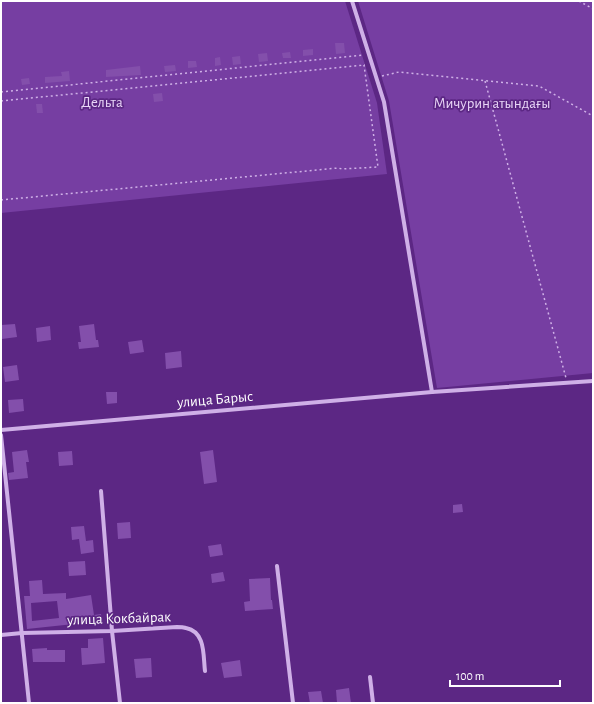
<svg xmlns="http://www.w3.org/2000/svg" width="594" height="704" font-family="'Alegreya Sans',sans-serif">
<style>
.green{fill:#763ea2}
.building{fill:#834fab;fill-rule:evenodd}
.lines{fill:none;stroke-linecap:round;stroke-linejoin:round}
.path{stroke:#cfb0e7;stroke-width:1.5;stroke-dasharray:2 3;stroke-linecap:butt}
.minor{stroke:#cfb0e7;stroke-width:4}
.labels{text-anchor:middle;stroke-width:3.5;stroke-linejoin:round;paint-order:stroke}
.park-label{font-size:15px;fill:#e7d4f6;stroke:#5c2784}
.street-label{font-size:15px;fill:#fff;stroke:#5c2784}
</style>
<rect width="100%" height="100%" fill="#5c2784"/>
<g class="green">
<path d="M 1,1 L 345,1 L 377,103 L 387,174 L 1,213 Z"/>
<path d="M 358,1 L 593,1 L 593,373 L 437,388 L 389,101 Z"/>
</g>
<g class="building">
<path d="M 335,43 L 344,43 L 345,53 L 336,54 Z"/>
<path d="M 313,49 L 313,55 L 303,56 L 303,50 Z"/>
<path d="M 290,52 L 291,58 L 283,58 L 282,53 Z"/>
<path d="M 267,53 L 268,61 L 259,62 L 258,54 Z"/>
<path d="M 240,56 L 241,64 L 233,65 L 232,57 Z"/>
<path d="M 220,57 L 221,65 L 215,66 L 215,58 Z"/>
<path d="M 188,61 L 196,61 L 197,67 L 188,68 Z"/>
<path d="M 175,65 L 176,71 L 165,72 L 164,66 Z"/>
<path d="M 140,66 L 141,75 L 106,77 L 106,70 Z"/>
<path d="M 69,71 L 70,81 L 45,83 L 45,77 L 62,76 L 61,72 Z"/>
<path d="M 29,78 L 30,84 L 22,85 L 21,79 Z"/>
<path d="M 162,93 L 163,101 L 154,102 L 153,94 Z"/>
<path d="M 36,104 L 42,104 L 43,113 L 37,113 Z"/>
<path d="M 15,324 L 17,337 L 2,339 L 1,325 Z"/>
<path d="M 94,324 L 96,340 L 98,340 L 99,347 L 79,349 L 78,342 L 81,342 L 79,326 Z"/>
<path d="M 50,326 L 51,340 L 37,342 L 36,328 Z"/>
<path d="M 142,340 L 144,352 L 130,354 L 128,342 Z"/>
<path d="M 181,351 L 182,367 L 166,369 L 165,353 Z"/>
<path d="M 17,365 L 19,380 L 5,382 L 3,367 Z"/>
<path d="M 106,392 L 117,392 L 117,403 L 107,404 Z"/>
<path d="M 23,399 L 24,411 L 9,413 L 8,400 Z"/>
<path d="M 27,450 L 29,462 L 26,462 L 28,478 L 9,480 L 8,473 L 14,472 L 12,452 Z"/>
<path d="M 213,450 L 217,482 L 204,484 L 200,452 Z"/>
<path d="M 72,451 L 73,465 L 59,466 L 58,452 Z"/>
<path d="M 462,504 L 463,512 L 453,513 L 453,505 Z"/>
<path d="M 130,522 L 131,538 L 118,539 L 117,523 Z"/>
<path d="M 84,526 L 86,541 L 93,540 L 94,552 L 81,554 L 79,539 L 72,540 L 71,527 Z"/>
<path d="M 221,544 L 223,555 L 210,557 L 208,546 Z"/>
<path d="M 85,561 L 86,575 L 69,576 L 68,562 Z"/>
<path d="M 223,572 L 225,581 L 212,583 L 211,574 Z"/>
<path d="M 270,578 L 271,600 L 272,600 L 273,609 L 245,611 L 244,602 L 250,601 L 249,579 Z"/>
<path d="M 42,580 L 43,594 L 66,593 L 66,599 L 91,595 L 94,615 L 101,614 L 102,621 L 27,629 L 24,596 L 30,596 L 29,581 ZM 57,601 L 59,618 L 32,621 L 31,603 Z"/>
<path d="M 103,638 L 105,663 L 82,665 L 81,648 L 88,648 L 88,639 Z"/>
<path d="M 47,648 L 47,650 L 65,650 L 65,662 L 33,662 L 32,649 Z"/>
<path d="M 151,658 L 152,677 L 136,678 L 134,659 Z"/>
<path d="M 240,660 L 242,676 L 224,678 L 221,663 Z"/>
<path d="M 349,688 L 351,703 L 337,703 L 336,690 Z"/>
<path d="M 321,691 L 323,703 L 310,703 L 308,692 Z"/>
</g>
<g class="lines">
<g class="path">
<path d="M 579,1 L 593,9"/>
<path d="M 382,76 L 399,72 L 539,86 L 593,116"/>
<path d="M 485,81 L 566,378"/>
<path d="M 1,92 L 363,55"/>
<path d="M 1,101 L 365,65"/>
<path d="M 1,200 L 338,168 L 342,169 L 378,167 L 364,65"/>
</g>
<g class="minor">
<path d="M 352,1 L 384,102 L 432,392"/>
<path d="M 1,430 L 432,392 L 593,381"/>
<path d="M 1,435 L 29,703"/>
<path d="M 101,491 L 112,631 L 120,703"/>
<path d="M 277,566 L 293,703"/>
<path d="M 1,635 L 22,633 L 112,631 L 177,627 C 180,627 183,627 186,628 C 206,632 203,656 205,671"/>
<path d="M 370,677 L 373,703"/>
</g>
</g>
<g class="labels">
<g class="park-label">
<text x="102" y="107">Дельта</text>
<text x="492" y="108">Мичурин атындағы</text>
</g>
<g class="street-label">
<text transform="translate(215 399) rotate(-5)" y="5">улица Барыс</text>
<text transform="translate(119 618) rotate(-2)" y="5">улица Кокбайрак</text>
</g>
</g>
<rect width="594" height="704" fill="none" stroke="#ffffff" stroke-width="4"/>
<path d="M450 680v6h110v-6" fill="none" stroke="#ffffff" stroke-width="2"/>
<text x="456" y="680" font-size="12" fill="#ffffff" stroke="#5c2784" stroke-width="3" paint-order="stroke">100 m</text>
</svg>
